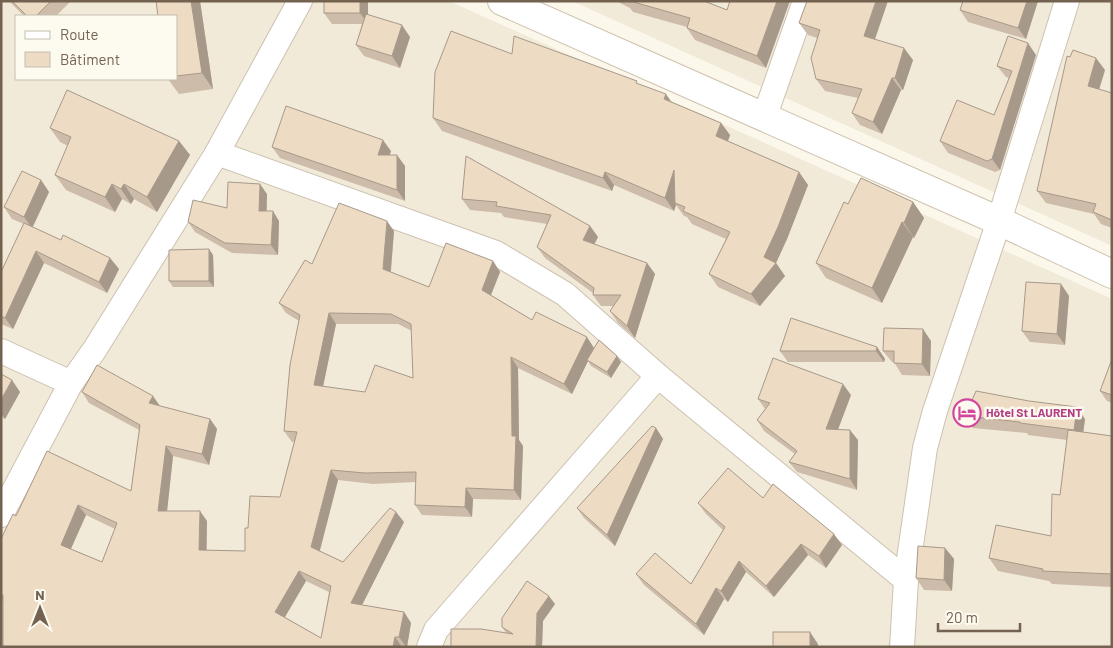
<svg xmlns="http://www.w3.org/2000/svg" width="1113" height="648" font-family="Barlow,sans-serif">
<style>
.residential{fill:#f2ead9;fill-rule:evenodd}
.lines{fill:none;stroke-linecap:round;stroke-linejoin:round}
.minor-casing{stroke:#ccc1b0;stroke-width:26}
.secondary-casing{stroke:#cec2ae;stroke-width:30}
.minor{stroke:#fff;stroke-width:24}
.secondary{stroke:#fff;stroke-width:28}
.wall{fill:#cdbca9;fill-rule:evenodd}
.shaded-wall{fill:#a79989}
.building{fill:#eedbc4;stroke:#a79989;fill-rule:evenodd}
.labels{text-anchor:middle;stroke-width:5;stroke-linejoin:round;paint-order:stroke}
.hotel-label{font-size:12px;font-weight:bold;fill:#b23c85;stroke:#fdfaf0;text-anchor:start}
</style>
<rect width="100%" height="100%" fill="#fbf7ea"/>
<g class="residential">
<path d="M 1,1 L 449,1 L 1112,299 L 1112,647 L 1,647 ZM 16,16 L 176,16 L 176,79 L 16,79 Z"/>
<path d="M 572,1 L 1112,1 L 1112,246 Z"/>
</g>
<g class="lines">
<g class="minor-casing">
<g id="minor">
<path d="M 764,118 L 805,1"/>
<path d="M 217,153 L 496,253 L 565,294 L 658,376 L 906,580"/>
<path d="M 1,351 L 71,383"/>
<path d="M 1,515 L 71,383 L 95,349 L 217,153 L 300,1"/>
<path d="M 429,647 L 436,630 L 658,376"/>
<path d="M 902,647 L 906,580 L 925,448 L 935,411 L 999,221 L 1067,1"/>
</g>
</g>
<g class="secondary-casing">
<path id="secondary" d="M 502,1 L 999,221 L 1112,274"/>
</g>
<use href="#minor" class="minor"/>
<use href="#secondary" class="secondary"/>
</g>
<g class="wall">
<path d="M 9,1 L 71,1 L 56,16 L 24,16 Z"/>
<path d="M 156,1 L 200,1 L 213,89 L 179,94 L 168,79 L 176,79 L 176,16 Z"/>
<path d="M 368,1 L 368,14 L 410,37 L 400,68 L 364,56 L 356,45 L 362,24 L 332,24 L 324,13 Z"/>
<path d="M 616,1 L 704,1 L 727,10 L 766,68 L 695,40 L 687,28 L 687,27 L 633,12 L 630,8 Z"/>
<path d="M 963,1 L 1038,1 L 1026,39 L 968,22 L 960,10 Z"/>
<path d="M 799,23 L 875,39 L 913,60 L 903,90 L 901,90 L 882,134 L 860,125 L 852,113 L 858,98 L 825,91 L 816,79 L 817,38 L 808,35 Z"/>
<path d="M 512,54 L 639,84 L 671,102 L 721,123 L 730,135 L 728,141 L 799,172 L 808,185 L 787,239 L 776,263 L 785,276 L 760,306 L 718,287 L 709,274 L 726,239 L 692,224 L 687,217 L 684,216 L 676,205 L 674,211 L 614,185 L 612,191 L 442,131 L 433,118 Z"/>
<path d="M 1036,55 L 1000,170 L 995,172 L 948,153 L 940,141 L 994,115 L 1009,78 L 1006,77 L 997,66 Z"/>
<path d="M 1105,70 L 1099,90 L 1112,93 L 1112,228 L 1101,224 L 1094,214 L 1046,203 L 1037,191 Z"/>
<path d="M 50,128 L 179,141 L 190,155 L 157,212 L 134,199 L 131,204 L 122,199 L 115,212 L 66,190 L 55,175 L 68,146 L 60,142 Z"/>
<path d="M 272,147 L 391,151 L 390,155 L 405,166 L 405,201 L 280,158 Z"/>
<path d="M 466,156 L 590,226 L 598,237 L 594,244 L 647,263 L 655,274 L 635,338 L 618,323 L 610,311 L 613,306 L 601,306 L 593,295 L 593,293 L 545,258 L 537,247 L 547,224 L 504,217 L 501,213 L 470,210 L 462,199 Z"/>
<path d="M 41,180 L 49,192 L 33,227 L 61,240 L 110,258 L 119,269 L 107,293 L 44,263 L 13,329 L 1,324 L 1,272 L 24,224 L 12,219 L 4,207 Z"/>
<path d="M 267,194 L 267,211 L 279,221 L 278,255 L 232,253 L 195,232 L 188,222 Z"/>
<path d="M 913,202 L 924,218 L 914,238 L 913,237 L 882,303 L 826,278 L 816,263 L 848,204 Z"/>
<path d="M 394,231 L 391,272 L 429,287 L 493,261 L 500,272 L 491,295 L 532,320 L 594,348 L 621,362 L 611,378 L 591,366 L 588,361 L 572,394 L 518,368 L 519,440 L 523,446 L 521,500 L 473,499 L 472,517 L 422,515 L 415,505 L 416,482 L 373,484 L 338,480 L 320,551 L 343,562 L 404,522 L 362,605 L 404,612 L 411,623 L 407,647 L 3,647 L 3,602 L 1,602 L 1,539 L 16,516 L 131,491 L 139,430 L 89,403 L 82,392 L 160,406 L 210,419 L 217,429 L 209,465 L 173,456 L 167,511 L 207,521 L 207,550 L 245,551 L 248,528 L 280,497 L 294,442 L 292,442 L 284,431 L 299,321 L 286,313 L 279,303 L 312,264 ZM 336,324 L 398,324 L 412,331 L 413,378 L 365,392 L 323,387 ZM 86,515 L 115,529 L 102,562 L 71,549 ZM 306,581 L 329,592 L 321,638 L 285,617 Z"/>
<path d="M 213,255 L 214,287 L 173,287 L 169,281 Z"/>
<path d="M 1061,284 L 1069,296 L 1065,345 L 1030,342 L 1022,331 Z"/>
<path d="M 931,341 L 930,376 L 902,375 L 894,362 L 892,362 L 883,351 Z"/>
<path d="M 877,347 L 885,359 L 884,362 L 788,362 L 780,351 Z"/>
<path d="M 1112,359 L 1112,403 L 1107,401 L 1100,391 Z"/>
<path d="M 1,374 L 20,392 L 5,419 L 1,417 Z"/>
<path d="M 851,395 L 838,429 L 858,440 L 857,490 L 797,472 L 789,462 L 795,454 L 764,431 L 757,420 L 765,409 L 758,399 Z"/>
<path d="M 965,416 L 1085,419 L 1083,432 L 1112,436 L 1112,587 L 1052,584 L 1049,581 L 998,571 L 989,558 L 1051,536 L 1060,495 L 1067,440 L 1028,435 L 1027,433 L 973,428 Z"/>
<path d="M 656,428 L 663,439 L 615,546 L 584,518 L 577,508 Z"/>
<path d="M 763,498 L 842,545 L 826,568 L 808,555 L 774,597 L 746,572 L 728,602 L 724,599 L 704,635 L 644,585 L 636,574 L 691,584 L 723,530 L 706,514 L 698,503 Z"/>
<path d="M 945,548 L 954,559 L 952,591 L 924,590 L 916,578 Z"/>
<path d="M 555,604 L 543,621 L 542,647 L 506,633 L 502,627 Z"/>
</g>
<g class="shaded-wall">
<path d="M 191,1 L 200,1 L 213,89 L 202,73 Z"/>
<path d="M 360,1 L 368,1 L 368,24 L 360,13 Z"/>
<path d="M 777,1 L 790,1 L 766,68 L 757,56 Z"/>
<path d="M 876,1 L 888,1 L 872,48 L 864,36 Z"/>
<path d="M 1027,1 L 1038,1 L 1026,39 L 1018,28 Z"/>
<path d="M 402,25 L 410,37 L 400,68 L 392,56 Z"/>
<path d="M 1028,43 L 1036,55 L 1000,170 L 992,159 Z"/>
<path d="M 904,48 L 913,60 L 903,90 L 895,78 Z"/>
<path d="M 1096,58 L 1105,70 L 1096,99 L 1088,86 Z"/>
<path d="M 892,78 L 901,90 L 882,134 L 873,122 Z"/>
<path d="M 666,94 L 675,107 L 664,99 Z"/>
<path d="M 721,123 L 730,135 L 725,149 L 716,136 Z"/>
<path d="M 383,140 L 391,151 L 386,166 L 378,155 Z"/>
<path d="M 179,141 L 190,155 L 157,212 L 147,197 Z"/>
<path d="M 397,155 L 405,166 L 405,201 L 397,190 Z"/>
<path d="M 674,170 L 675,203 L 676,205 L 674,211 L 665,198 Z"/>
<path d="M 605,172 L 614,185 L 612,191 L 603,178 Z"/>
<path d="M 799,172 L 808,185 L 787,239 L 776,263 L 785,276 L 760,306 L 751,294 L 764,257 Z"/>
<path d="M 41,180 L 49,192 L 32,228 L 24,217 Z"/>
<path d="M 112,184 L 122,199 L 115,212 L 105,197 Z"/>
<path d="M 124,184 L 134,199 L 131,204 L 121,189 Z"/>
<path d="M 260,184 L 267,194 L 266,220 L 259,211 Z"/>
<path d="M 913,202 L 924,218 L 914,238 L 904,223 Z"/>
<path d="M 273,211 L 279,221 L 278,255 L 271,245 Z"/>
<path d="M 387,221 L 394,231 L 390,279 L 383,269 Z"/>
<path d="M 902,222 L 913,237 L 882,303 L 872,288 Z"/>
<path d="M 590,226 L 598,237 L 591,251 L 583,240 Z"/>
<path d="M 209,249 L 213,255 L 214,287 L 209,281 Z"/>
<path d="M 36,251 L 44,263 L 13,329 L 5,318 Z"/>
<path d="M 110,258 L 119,269 L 107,293 L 99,282 Z"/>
<path d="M 493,261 L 500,272 L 489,300 L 482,290 Z"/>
<path d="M 647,263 L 655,274 L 635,338 L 627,326 Z"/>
<path d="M 1061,284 L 1069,296 L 1065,345 L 1057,334 Z"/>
<path d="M 329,313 L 336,324 L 321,396 L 314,385 Z"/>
<path d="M 923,329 L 931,341 L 930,376 L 922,364 Z"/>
<path d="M 587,337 L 594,348 L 587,360 L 588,361 L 572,394 L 564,384 Z"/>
<path d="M 877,347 L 885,359 L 884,362 L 876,351 Z"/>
<path d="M 617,356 L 621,362 L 611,378 L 607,372 Z"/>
<path d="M 511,357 L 518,368 L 519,440 L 523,446 L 521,500 L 514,490 L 512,436 Z"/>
<path d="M 12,380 L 20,392 L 5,419 L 1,413 L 1,400 Z"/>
<path d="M 843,384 L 851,395 L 834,440 L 826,429 Z"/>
<path d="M 153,396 L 160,406 L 149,403 Z"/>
<path d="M 1077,407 L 1085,419 L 1082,442 L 1074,430 Z"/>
<path d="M 210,419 L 217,429 L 209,465 L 202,454 Z"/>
<path d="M 656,428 L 663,439 L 615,546 L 607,535 Z"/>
<path d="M 850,430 L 858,440 L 857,490 L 850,479 Z"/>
<path d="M 166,446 L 173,456 L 166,521 L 158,511 Z"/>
<path d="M 331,470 L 338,480 L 318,557 L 311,547 Z"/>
<path d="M 466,488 L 473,499 L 472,517 L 465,507 Z"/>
<path d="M 78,505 L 86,515 L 68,555 L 61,545 Z"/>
<path d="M 200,511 L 207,521 L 206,560 L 199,550 Z"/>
<path d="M 396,512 L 404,522 L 358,613 L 351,603 Z"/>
<path d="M 834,534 L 842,545 L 826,568 L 819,556 Z"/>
<path d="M 801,544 L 808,555 L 774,597 L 766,586 Z"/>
<path d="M 945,548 L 954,559 L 952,591 L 944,580 Z"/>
<path d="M 739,561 L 746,572 L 728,602 L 721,591 Z"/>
<path d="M 299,571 L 306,581 L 282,622 L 275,612 Z"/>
<path d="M 716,588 L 724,599 L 704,635 L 696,624 Z"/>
<path d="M 549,596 L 555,604 L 543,621 L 542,647 L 536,647 L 537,613 Z"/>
<path d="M 404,612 L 411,623 L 407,647 L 406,647 L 399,637 Z"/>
<path d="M 810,632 L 818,644 L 818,647 L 810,647 Z"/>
<path d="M 395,637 L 402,647 L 393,647 Z"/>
</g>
<g class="building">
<path d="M 12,1 L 51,1 L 36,16 L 27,16 Z"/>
<path d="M 156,1 L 191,1 L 202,73 L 176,76 L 176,16 L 158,16 Z"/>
<rect x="324" y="1" width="36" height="12"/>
<path d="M 630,1 L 704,1 L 727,10 L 730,1 L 777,1 L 757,56 L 687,28 L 690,18 Z"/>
<path d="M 807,1 L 876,1 L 864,36 L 904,48 L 895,78 L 892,78 L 873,122 L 852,113 L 862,89 L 816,79 L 811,58 L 820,30 L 799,23 Z"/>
<path d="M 963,1 L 1027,1 L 1018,28 L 960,10 Z"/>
<path d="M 366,14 L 402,25 L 392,56 L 356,45 Z"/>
<path d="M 451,31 L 512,54 L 514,36 L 637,81 L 636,83 L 666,94 L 664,99 L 721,123 L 716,136 L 799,172 L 778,227 L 764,257 L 776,263 L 751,294 L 709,274 L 730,232 L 683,211 L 685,207 L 675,203 L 674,170 L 665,198 L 605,172 L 603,178 L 433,118 L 435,72 Z"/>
<path d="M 1008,36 L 1028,43 L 992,159 L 987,161 L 940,141 L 957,100 L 994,115 L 1012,71 L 997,66 Z"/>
<path d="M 1073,50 L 1096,58 L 1088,86 L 1112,93 L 1112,220 L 1093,212 L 1096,204 L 1037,191 L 1067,56 L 1070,57 Z"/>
<path d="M 67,90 L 179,141 L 147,197 L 124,184 L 121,189 L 112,184 L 105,197 L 55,175 L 71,137 L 50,128 Z"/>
<path d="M 286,106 L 383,140 L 378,155 L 397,155 L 397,190 L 272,147 Z"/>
<path d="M 466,156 L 590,226 L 583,240 L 647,263 L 627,326 L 610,311 L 621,295 L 593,295 L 594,288 L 537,247 L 551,215 L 496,206 L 497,202 L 462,199 Z"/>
<path d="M 22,171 L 41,180 L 24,217 L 4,207 Z"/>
<path d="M 861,178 L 913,202 L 904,223 L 902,222 L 872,288 L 816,263 L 844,202 L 848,204 Z"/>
<path d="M 228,182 L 260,184 L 259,211 L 273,211 L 271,245 L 225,243 L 188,222 L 193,200 L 227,208 Z"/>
<path d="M 339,203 L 387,221 L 383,269 L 429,287 L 446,243 L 493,261 L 482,290 L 532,320 L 536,312 L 587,337 L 564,384 L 511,357 L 512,436 L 516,436 L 514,490 L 466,488 L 465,507 L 415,505 L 416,472 L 365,473 L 331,470 L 311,547 L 343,562 L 390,508 L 396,512 L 351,603 L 404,612 L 399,637 L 395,637 L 393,647 L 3,647 L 3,595 L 1,594 L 1,539 L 13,514 L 16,516 L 47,451 L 131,491 L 140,425 L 82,392 L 97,365 L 153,396 L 149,403 L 210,419 L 202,454 L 166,446 L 158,511 L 200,511 L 199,550 L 245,551 L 245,528 L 248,528 L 250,496 L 280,497 L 297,432 L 284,431 L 290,365 L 300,315 L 279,303 L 305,260 L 312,264 ZM 329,313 L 391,314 L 411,324 L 413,378 L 375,365 L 365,392 L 314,385 ZM 78,505 L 117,523 L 102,562 L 61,545 ZM 299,571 L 331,586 L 321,638 L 275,612 Z"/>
<path d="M 24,223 L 61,240 L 63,235 L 110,258 L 99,282 L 36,251 L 5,318 L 1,316 L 1,272 Z"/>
<path d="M 209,249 L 209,281 L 169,281 L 169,250 Z"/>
<path d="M 1026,282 L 1061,284 L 1057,334 L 1022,331 Z"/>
<path d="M 791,318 L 877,347 L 876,351 L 780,351 Z"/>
<path d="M 884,328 L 923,329 L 922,364 L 894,363 L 894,351 L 883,351 Z"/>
<path d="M 599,340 L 617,356 L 607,372 L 587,360 Z"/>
<path d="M 773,358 L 843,384 L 826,429 L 850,430 L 850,479 L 789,462 L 797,451 L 757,420 L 770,403 L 758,399 Z"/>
<path d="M 1112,359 L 1112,395 L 1100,391 Z"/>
<path d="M 1,374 L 12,380 L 1,400 Z"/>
<path d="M 976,391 L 1029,401 L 1077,407 L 1074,430 L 1020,423 L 1020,422 L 965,416 Z"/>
<path d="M 652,426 L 656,428 L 607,535 L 577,508 Z"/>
<path d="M 1068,430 L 1112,436 L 1112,574 L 1042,571 L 1043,569 L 989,558 L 996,525 L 1051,536 L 1052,494 L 1060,495 Z"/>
<path d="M 728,468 L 763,498 L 773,484 L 834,534 L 819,556 L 801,544 L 766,586 L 739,561 L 721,591 L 716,588 L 696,624 L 636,574 L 655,553 L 691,584 L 725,527 L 698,503 Z"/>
<path d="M 918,546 L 945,548 L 944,580 L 916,578 Z"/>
<path d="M 527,581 L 549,596 L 537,613 L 536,647 L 451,647 L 451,629 L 481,629 L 513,634 L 502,627 L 502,618 Z"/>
<rect x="773" y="632" width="37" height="15"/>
</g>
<defs>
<g id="hotel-ring" transform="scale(1.4375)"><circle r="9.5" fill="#fdfaf0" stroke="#d1479c" stroke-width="1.5"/><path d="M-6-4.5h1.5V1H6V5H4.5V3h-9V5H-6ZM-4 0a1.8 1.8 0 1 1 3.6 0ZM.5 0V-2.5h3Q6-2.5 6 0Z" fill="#d1479c"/></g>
</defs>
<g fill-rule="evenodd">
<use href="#hotel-ring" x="967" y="413"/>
</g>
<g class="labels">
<g class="hotel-label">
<text x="986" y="417">Hôtel St LAURENT</text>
</g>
</g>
<rect width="1113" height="648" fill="none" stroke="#73624f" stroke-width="5"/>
<rect x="15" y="15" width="162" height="65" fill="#fdfaf0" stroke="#c6bdb0"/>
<rect x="25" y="31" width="25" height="8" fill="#ffffff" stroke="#c6bdb0"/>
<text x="60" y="40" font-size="15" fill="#73624f">Route</text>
<rect x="25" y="52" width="25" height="15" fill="#eedbc4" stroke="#c6bdb0"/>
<text x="60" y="65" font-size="15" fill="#73624f">Bâtiment</text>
<g transform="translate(40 608)" stroke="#fdfaf0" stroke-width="4" paint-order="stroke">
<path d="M0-4L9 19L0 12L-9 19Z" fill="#73624f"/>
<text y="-8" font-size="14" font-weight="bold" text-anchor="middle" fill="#73624f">N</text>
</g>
<path d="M938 623v8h82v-8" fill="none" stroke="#73624f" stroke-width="2.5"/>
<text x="946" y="623" font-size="15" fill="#73624f" stroke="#fdfaf0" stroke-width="4" paint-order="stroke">20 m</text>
</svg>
